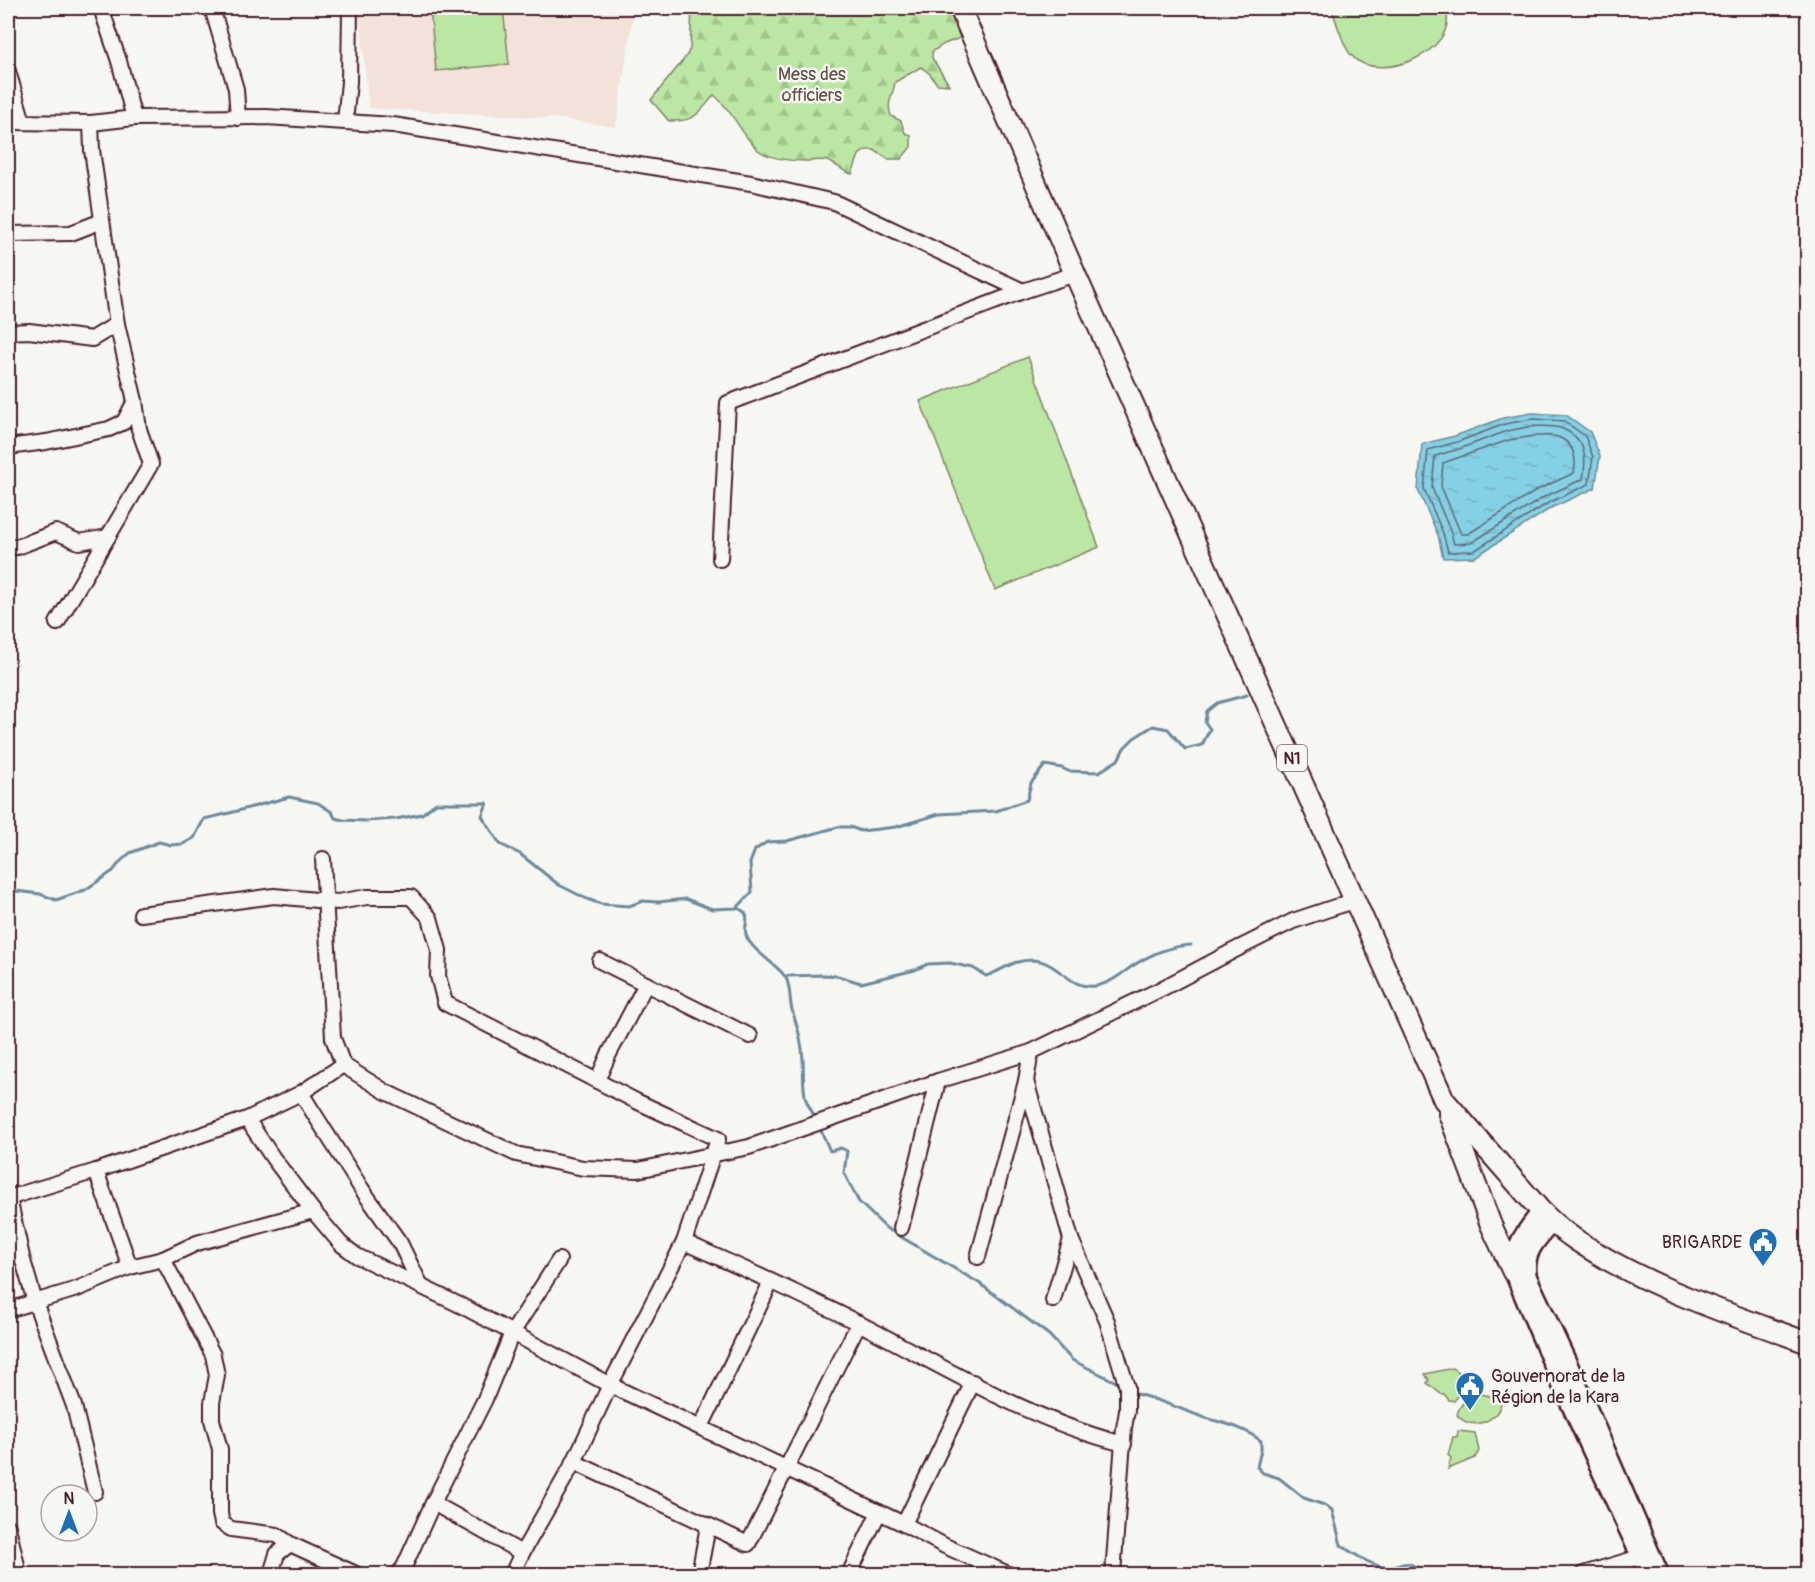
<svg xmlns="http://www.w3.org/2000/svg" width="1815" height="1582" font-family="Pangolin,sans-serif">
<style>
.built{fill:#f2e2d9}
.grass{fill:#bbe6a3;stroke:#828267;stroke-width:1.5}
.forest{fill:url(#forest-firs);stroke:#828267;stroke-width:1.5}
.water{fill:url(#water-ripples);stroke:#6d899a;stroke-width:1.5}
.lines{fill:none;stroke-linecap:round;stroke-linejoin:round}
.shore{stroke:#616675;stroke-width:1.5}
.stream{stroke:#6d899a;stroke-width:3}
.minor-casing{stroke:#4a1f2b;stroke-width:18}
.major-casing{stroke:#4a1f2b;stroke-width:21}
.highway-casing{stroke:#4a1f2b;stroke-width:24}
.minor{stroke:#f6f6f2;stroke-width:14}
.major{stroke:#f6f6f2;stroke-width:16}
.highway{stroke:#f6f6f2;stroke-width:20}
.labels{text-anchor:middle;stroke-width:5;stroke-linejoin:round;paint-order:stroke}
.shield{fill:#f6f6f2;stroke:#7e6067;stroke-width:1.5}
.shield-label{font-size:16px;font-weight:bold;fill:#4a1f2b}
.park-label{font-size:18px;fill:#665149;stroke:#f6f6f2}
.poi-label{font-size:18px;fill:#4a1f2b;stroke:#f6f6f2;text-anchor:end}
</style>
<defs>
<pattern id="forest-firs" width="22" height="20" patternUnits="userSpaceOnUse" patternTransform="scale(1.5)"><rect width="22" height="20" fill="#bbe6a3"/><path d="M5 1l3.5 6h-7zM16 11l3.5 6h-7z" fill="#a2c58c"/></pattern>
<pattern id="water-ripples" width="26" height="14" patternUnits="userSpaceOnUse" patternTransform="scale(1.5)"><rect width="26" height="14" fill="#84d0e4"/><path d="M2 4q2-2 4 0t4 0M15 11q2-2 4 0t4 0" fill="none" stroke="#74b2c4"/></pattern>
</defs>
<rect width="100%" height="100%" fill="#f6f6f2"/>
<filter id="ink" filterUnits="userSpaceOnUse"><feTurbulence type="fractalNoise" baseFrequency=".0167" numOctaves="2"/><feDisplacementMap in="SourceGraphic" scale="12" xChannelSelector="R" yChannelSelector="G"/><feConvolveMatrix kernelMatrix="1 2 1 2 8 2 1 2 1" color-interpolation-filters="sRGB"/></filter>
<g filter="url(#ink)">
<path class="built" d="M 359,8 L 634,8 L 616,127 L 554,118 L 369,108 Z"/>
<g class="grass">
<path d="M 430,8 L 503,8 L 509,64 L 436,71 Z"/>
<path d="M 1331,8 L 1445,8 C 1462,51 1377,86 1351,55 C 1343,47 1336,19 1331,8 Z"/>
<path d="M 1028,357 L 1099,547 L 995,590 L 920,401 Z"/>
<path d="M 1453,1368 L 1458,1372 L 1464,1389 L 1454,1401 L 1449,1400 L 1444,1394 L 1441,1394 L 1427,1383 L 1429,1380 L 1425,1374 Z"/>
<path d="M 1479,1394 C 1488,1395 1494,1396 1501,1403 C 1497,1423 1470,1431 1457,1415 C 1460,1403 1467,1397 1479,1394 Z"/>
<path d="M 1458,1431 L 1475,1433 L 1479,1451 L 1475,1458 L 1448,1469 L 1451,1458 L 1448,1455 L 1453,1437 L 1457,1437 Z"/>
</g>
<path class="forest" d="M 692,8 L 948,8 L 960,38 L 944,44 L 932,52 L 932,58 L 949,85 L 937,84 L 930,74 L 921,67 L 895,82 C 893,97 886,101 891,116 L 901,121 L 905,133 L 911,135 L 911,147 L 901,159 L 888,159 L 874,150 L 866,150 L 859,155 L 852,174 C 841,171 837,164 827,161 C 822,159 814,161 808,161 C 793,161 771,160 758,150 C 741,135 732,109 714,95 C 699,114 694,122 669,121 L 651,100 L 685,58 L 690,49 Z"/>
<path class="water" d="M 1532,413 L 1566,415 L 1590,432 L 1600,456 L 1595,488 L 1551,508 L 1475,557 L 1443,558 L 1438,535 L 1418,490 L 1422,444 L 1455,436 L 1503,418 Z"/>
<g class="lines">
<g class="shore">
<path d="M 1533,419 L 1564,421 L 1585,436 L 1593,457 L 1589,484 L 1548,503 L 1474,551 L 1448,552 L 1443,533 L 1424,489 L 1428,450 L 1457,442 L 1505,424 Z"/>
<path d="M 1533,426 C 1542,427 1555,425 1563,429 C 1586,439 1587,457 1583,479 L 1544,497 L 1471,543 L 1454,544 L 1450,530 L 1432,488 L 1435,456 L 1459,449 L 1507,431 Z"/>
<path d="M 1534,436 C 1541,436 1552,435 1558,437 C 1574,443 1577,458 1574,473 L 1539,489 L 1468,534 L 1461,534 L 1441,486 L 1443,463 L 1509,440 Z"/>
</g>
<g class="stream">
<path d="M 8,890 L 40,894 L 56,900 L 85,890 L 113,871 L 121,861 L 130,853 L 159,842 L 171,845 L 183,844 L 194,838 L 204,819 L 226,814 L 289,797 L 318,803 L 332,812 L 335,818 L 343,820 L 366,821 L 396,819 L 422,814 L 436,803 L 487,803 L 482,816 L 500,844 L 520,854 L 559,885 L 587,899 L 601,904 L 629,906 L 643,901 L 658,902 L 686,899 L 712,909 L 737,908 L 752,892 L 750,863 L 755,850 L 767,842 L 787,841 L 838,827 L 850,827 L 861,831 L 896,827 L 939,814 L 996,811 L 1027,800 L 1031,783 L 1045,765 L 1062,768 L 1068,771 L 1099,772 L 1118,760 L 1124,748 L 1134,738 L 1153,726 L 1168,729 L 1185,749 L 1202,745 L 1210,729 L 1205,722 L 1207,711 L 1217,703 L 1247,695"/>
<path d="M 737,908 C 754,914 743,923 746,935 C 751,951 780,966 786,978 C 791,988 789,999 792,1010 C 797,1026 802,1041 803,1059 C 804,1072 802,1086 806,1100 C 809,1107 813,1113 816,1120"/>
<path d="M 786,976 L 825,975 L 838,976 L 861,983 L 915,970 L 928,964 L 950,963 L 973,968 L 986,976 C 1005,970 1010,960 1033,960 C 1058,961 1070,990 1095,986 C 1109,984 1120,975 1131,967 C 1149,955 1169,946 1191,945"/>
<path d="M 819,1126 L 830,1151 L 841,1148 L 847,1151 L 844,1173 L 859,1202 L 886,1228 L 979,1283 L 1049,1335 L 1072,1360 L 1116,1382 L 1123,1390"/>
<path d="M 1132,1393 C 1156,1398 1177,1408 1200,1416 C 1223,1424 1241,1425 1261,1441 L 1261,1450 L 1257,1467 L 1263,1473 L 1279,1478 L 1304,1498 L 1324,1505 L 1332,1510 L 1341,1545 C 1350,1552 1368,1563 1379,1566 C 1403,1574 1398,1551 1426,1574"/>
</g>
<g class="minor-casing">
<g id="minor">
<path d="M 101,8 L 119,61 L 134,118"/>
<path d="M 212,8 L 236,89 L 238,118"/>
<path d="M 8,71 L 23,122"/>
<path d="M 8,122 L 91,123 L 134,118 L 266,117 L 393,125 L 751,183 L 834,202 L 1023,291"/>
<path d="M 345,122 L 349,82 L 350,8"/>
<path d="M 8,234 L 71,233 L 102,221"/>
<path d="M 8,332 L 29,331 L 92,339 L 117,324"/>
<path d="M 8,447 L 46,442 L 109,429 L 124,422 L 135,401"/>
<path d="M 8,546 L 17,547 L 56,532 L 79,542 L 108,537"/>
<path d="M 720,559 L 728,403 L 1023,291 L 1075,274"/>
<path d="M 57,623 L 151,464 L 139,429 L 135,401 L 117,324 L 92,150 L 91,123"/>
<path d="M 323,859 L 333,1038 L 343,1065 L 386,1092 L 516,1154 L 583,1168 L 638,1170 L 749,1147 L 938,1081 L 1031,1052 L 1161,989 L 1233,951 L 1293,921 L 1356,900"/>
<path d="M 141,914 L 274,896 L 338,902 L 367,897 L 411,897 L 430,918 L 439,950 L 438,976 L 445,1003 L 636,1101 L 718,1139 L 684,1242 L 610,1385 L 574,1462"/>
<path d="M 600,961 L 750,1036"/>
<path d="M 597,1081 L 608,1056 L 646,984"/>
<path d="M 1026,1081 L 1071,1239 L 1107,1321 L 1127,1387 L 1127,1411 L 1124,1428 L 1113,1574"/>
<path d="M 301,1093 L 361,1188 L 400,1243 L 421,1286"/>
<path d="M 247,1119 L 273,1158 L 313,1211 L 341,1244 L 357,1256 L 464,1307 L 610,1385 L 904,1524 L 945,1546 L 1008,1574"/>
<path d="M 96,1171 L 130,1267"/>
<path d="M 8,1198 L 96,1171 L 247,1119 L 301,1093 L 343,1065"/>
<path d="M 9,1198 L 22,1257 L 35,1302 L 74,1406 L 95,1492"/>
<path d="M 901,1228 L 938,1081"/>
<path d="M 684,1242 C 744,1269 804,1295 862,1325 C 946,1368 1031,1421 1124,1444"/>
<path d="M 978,1257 L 1026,1081 L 1031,1052"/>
<path d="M 163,1259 L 213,1355 L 217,1375 L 212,1403 L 212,1420 L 220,1449 L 220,1514 L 222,1523 L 231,1529 L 277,1535 L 290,1544 L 356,1574"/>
<path d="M 1053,1300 L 1071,1239"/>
<path d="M 8,1310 L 77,1289 L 130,1267 L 163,1259 L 197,1243 L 313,1211"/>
<path d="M 701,1427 L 771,1282"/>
<path d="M 433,1503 L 522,1553"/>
<path d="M 904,1524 L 973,1382"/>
<path d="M 8,1527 L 19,1574"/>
<path d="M 271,1574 L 277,1554 L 290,1544"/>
<path d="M 398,1574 L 404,1567 L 433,1503 L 485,1399 L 512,1333 L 559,1260"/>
<path d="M 512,1574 L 522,1553 L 574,1462 L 748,1544 C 786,1471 821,1397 859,1323"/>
<path d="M 699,1574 L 708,1526"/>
<path d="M 849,1574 L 879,1512"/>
<path d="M 1583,1574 L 1640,1557"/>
</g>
</g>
<g class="major-casing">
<g id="major">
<path d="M 1541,1211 C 1524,1233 1514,1243 1513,1272 L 1560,1383 L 1648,1574"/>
<path d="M 1552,1223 C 1537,1240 1523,1253 1528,1277 L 1575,1378 L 1660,1574"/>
</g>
</g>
<g class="highway-casing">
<g id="highway">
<path d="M 960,8 L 1075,274 L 1444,1100 L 1541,1211 C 1561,1232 1586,1247 1612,1262 C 1674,1296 1741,1318 1808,1343"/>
<path d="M 1449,1114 L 1491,1225 L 1513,1272"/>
</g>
</g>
<use href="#minor" class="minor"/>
<use href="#major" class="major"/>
<use href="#highway" class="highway"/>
</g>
</g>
<defs>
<g id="civic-pin" transform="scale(1.5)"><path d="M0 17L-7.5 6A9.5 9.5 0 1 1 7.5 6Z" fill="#1f6fb2" stroke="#f6f6f2"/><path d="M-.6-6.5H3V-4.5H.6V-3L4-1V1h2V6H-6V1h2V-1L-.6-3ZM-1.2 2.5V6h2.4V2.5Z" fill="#fff"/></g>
</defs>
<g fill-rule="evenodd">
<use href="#civic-pin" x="1763" y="1242"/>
<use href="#civic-pin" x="1470" y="1386"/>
</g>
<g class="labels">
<rect class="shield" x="1277" y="745" width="30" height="26" rx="4.5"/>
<g class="shield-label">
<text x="1292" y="764">N1</text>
</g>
<g class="park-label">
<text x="812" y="80">Mess des<tspan x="812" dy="21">officiers</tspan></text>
</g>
<g class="poi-label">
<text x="1742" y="1248">BRIGARDE</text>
<text x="1491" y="1382" text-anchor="start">Gouvernorat de la<tspan x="1491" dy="21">Région de la Kara</tspan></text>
</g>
</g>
<rect width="1815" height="1582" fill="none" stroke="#f6f6f2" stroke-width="30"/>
<rect x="15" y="15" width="1785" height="1552" fill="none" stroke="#4a1f2b" stroke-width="2" filter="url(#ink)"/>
<g transform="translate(69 1513)"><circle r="28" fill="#f6f6f2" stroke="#b1a0a2" stroke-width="1.5"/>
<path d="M0-4.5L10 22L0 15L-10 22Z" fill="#1f6fb2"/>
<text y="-9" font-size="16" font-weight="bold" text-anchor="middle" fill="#4a1f2b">N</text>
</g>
</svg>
